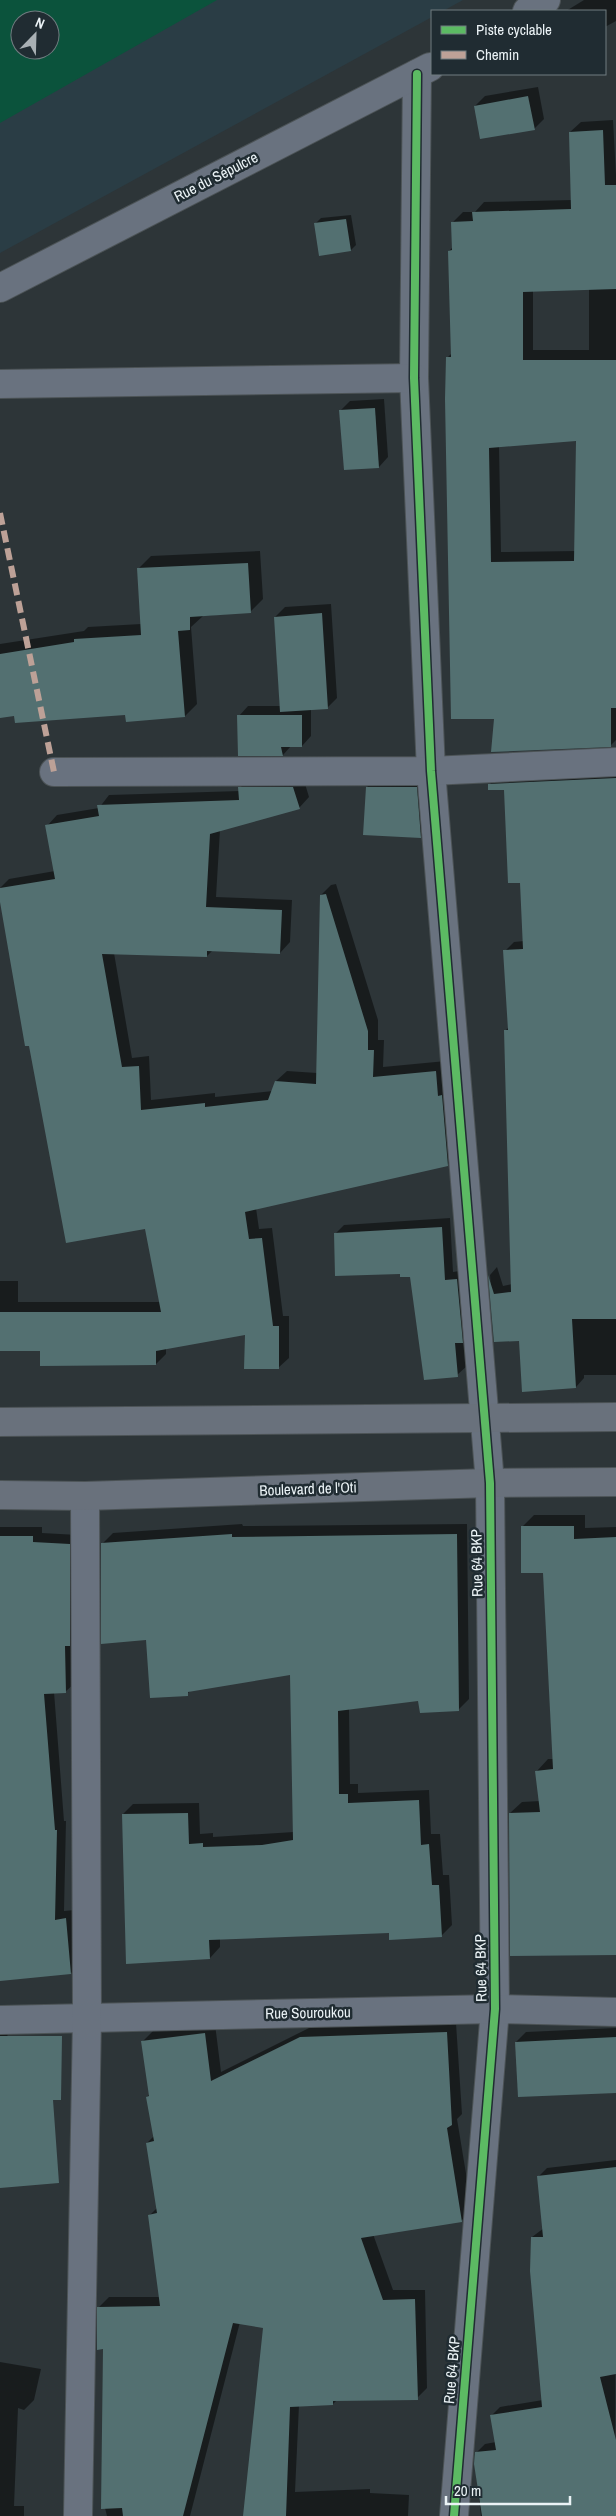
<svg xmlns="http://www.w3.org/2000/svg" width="616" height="2516" font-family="'Archivo Narrow',sans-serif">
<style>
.built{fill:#2a3d45;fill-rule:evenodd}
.green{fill:#0b533c;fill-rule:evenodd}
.shadow{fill:#0007;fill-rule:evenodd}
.building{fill:#537071;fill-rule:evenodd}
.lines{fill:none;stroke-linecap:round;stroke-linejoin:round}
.minor-casing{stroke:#4c5356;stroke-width:30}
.major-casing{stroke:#4c5356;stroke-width:30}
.minor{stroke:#69727f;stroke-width:28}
.major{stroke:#69717c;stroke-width:28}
.quiet{stroke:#bda197;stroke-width:6;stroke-dasharray:12 6;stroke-linecap:butt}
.cycleway-casing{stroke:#202c32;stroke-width:11}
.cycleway{stroke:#5cba63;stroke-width:8}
.labels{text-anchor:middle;stroke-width:5;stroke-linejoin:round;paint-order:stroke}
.street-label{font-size:15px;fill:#ebf3f6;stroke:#202c32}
</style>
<rect width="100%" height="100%" fill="#2d3538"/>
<path class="built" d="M 0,0 L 463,0 L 443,11 L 432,11 L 432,17 L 0,253 ZM 20,20 L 50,20 L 50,50 L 20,50 Z"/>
<path class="green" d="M 0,0 L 217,0 L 0,123 ZM 20,20 L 50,20 L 50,50 L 20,50 Z"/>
<g class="shadow">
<path d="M 584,0 L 616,0 L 616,21 L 605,27 L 605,11 L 566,11 Z"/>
<path d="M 538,87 L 544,119 L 534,129 L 475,106 L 485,96 Z"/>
<path d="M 613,120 L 616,175 L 616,740 L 611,745 L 496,717 L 448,357 L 452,353 L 449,251 L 453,247 L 452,223 L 463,212 L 475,212 L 484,202 L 572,200 L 570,132 L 581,122 ZM 589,289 L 589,350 L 533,350 L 533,290 ZM 578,440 L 576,551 L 501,552 L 499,446 Z"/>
<path d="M 351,215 L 356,245 L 351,250 L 316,223 L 321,218 Z"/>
<path d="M 384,399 L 388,457 L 379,467 L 341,410 L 350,401 Z"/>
<path d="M 260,551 L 263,599 L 250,612 L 203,616 L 191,627 L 197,704 L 185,716 L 126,714 L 15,714 L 0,717 L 0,644 L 84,631 L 88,627 L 141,624 L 138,569 L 151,556 Z"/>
<path d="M 331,604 L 337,698 L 327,708 L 311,709 L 311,736 L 302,746 L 291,746 L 283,755 L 239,755 L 239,716 L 248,706 L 280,706 L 275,617 L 285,607 Z"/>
<path d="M 616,770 L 616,1375 L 584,1375 L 584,1378 L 576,1387 L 520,1340 L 495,1341 L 490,1275 L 497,1267 L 503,1286 L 512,1284 L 506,1030 L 509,1027 L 505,951 L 514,942 L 524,941 L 522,881 L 505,789 L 490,784 L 499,775 Z"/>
<path d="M 250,777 L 303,777 L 309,797 L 299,808 L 220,830 L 216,897 L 292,900 L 290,942 L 280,953 L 213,950 L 207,956 L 114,953 L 132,1058 L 149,1056 L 151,1100 L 215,1093 L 215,1097 L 273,1091 L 276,1081 L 287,1071 L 317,1073 L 321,895 L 331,885 L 336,884 L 378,1020 L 378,1040 L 384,1040 L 383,1067 L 446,1061 L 458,1154 L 447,1165 L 256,1208 L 259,1229 L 272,1228 L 283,1316 L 289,1316 L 289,1358 L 278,1368 L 246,1334 L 166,1348 L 166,1354 L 156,1364 L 41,1349 L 0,1350 L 0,1281 L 18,1281 L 18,1302 L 160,1302 L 146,1227 L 0,895 L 0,888 L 9,879 L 55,871 L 47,826 L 57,815 L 99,808 L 109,795 L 240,791 L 240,788 Z"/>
<path d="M 426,777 L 430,828 L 420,837 L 367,787 L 377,778 Z"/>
<path d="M 450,1218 L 453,1272 L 466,1270 L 471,1333 L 464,1340 L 467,1366 L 457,1375 L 411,1275 L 401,1273 L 335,1234 L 344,1225 Z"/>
<path d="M 534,1515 L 585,1515 L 585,1528 L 616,1527 L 616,1954 L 510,1813 L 522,1802 L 540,1801 L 537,1771 L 548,1759 L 553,1759 L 544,1572 L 523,1526 Z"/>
<path d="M 242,1524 L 243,1526 L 467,1524 L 469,1699 L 458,1710 L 420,1700 L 349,1709 L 350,1784 L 358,1784 L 358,1793 L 429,1790 L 431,1834 L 440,1834 L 443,1875 L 449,1875 L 452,1925 L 441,1936 L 390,1932 L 220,1938 L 220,1947 L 210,1958 L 123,1814 L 133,1804 L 199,1803 L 200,1834 L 213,1833 L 213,1837 L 294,1832 L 291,1674 L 191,1690 L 187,1694 L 147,1639 L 102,1544 L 113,1533 Z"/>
<path d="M 0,1527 L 42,1527 L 42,1533 L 78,1535 L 75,1683 L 65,1692 L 54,1692 L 64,1821 L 66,1821 L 64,1911 L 75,1910 L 80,1964 L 71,1973 L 0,1980 Z"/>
<path d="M 456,2023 L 462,2114 L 457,2119 L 472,2210 L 462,2220 L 373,2234 L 393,2290 L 425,2290 L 427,2388 L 417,2398 L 337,2400 L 333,2404 L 299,2405 L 295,2492 L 370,2489 L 370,2493 L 409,2495 L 408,2516 L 244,2516 L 264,2327 L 240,2322 L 190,2516 L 107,2516 L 102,2496 L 104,2348 L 99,2307 L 109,2297 L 160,2297 L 150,2215 L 158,2207 L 147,2143 L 155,2135 L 147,2097 L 150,2094 L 143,2041 L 153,2031 L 215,2024 L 221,2072 L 311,2027 Z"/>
<path d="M 0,2025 L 8,2026 L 0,2165 Z"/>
<path d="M 616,2028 L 616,2092 L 516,2042 L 526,2032 Z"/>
<path d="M 616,2160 L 615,2516 L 481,2516 L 475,2464 L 476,2453 L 485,2444 L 496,2442 L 491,2416 L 500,2407 L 543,2400 L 532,2237 L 544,2228 L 538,2177 L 547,2168 Z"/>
<path d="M 0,2362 L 41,2369 L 34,2400 L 24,2410 L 18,2408 L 14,2506 L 24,2506 L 24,2516 L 0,2516 Z"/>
</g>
<g class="building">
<path d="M 528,96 L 535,130 L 480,139 L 474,106 Z"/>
<path d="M 603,130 L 605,185 L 616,185 L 616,289 L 523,292 L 523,360 L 616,360 L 616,708 L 611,708 L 611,747 L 491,752 L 494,719 L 451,719 L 445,399 L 446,357 L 451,357 L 448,251 L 452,250 L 451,222 L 473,221 L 472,212 L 571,209 L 569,132 ZM 576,441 L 574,561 L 491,562 L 489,448 Z"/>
<path d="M 346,219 L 351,251 L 319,256 L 314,223 Z"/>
<path d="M 375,408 L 379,468 L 344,470 L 339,410 Z"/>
<path d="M 248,563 L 251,613 L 190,617 L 190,630 L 178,631 L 185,717 L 126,722 L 125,715 L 15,723 L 14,716 L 0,718 L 0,654 L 74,642 L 74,639 L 141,635 L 137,568 Z"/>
<path d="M 322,613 L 328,709 L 280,712 L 274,617 Z"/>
<path d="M 237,715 L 302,715 L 302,747 L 281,747 L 283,756 L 238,756 Z"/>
<path d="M 616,778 L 616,1319 L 572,1319 L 576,1388 L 522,1392 L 519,1341 L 494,1342 L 488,1275 L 494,1294 L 511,1292 L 504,1030 L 508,1030 L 503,950 L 523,949 L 520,883 L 508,883 L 504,790 L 488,790 L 488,784 Z"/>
<path d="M 238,787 L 293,787 L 300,809 L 210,834 L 206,907 L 282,910 L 280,954 L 207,951 L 207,957 L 102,954 L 122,1067 L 139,1066 L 141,1110 L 205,1103 L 205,1107 L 268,1100 L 275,1081 L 316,1084 L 320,895 L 326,894 L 368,1031 L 368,1050 L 374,1050 L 373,1077 L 436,1071 L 438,1096 L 442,1095 L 448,1166 L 245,1212 L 249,1239 L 262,1238 L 273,1326 L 279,1326 L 279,1369 L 244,1369 L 245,1335 L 156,1351 L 156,1365 L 40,1366 L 40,1351 L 0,1351 L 0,1312 L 161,1312 L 145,1229 L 66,1243 L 29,1046 L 25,1046 L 0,902 L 0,888 L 55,879 L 45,825 L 99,816 L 97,805 L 239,800 Z"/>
<path d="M 366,787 L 417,787 L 421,838 L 363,835 Z"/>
<path d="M 442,1227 L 445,1280 L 457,1279 L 463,1343 L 455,1343 L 458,1377 L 424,1380 L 410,1277 L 400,1277 L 400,1274 L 335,1276 L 334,1233 Z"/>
<path d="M 521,1526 L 574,1526 L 574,1539 L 616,1537 L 616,1955 L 510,1956 L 509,1813 L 540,1812 L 535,1771 L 553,1769 L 543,1573 L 521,1573 Z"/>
<path d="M 232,1534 L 232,1537 L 457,1534 L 459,1711 L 420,1713 L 418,1701 L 338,1711 L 339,1794 L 348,1794 L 348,1803 L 419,1800 L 421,1845 L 429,1844 L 432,1885 L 439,1885 L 442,1937 L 389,1940 L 389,1933 L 209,1940 L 210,1959 L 126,1964 L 122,1814 L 188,1813 L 189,1844 L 203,1843 L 203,1847 L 262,1845 L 293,1840 L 290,1675 L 188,1692 L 188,1696 L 150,1698 L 146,1640 L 101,1644 L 101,1543 Z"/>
<path d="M 0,1536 L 33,1536 L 33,1542 L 70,1544 L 70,1646 L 65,1646 L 66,1693 L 44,1694 L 55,1830 L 57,1830 L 55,1920 L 66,1918 L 71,1974 L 0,1981 Z"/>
<path d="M 447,2032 L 452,2125 L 447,2128 L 462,2222 L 361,2238 L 383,2300 L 415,2299 L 418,2400 L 333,2401 L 333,2405 L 290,2407 L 286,2516 L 243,2516 L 263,2328 L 233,2323 L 183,2516 L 123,2516 L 122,2508 L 101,2509 L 103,2349 L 97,2350 L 97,2307 L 160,2306 L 148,2215 L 157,2213 L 146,2143 L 154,2141 L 146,2097 L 149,2096 L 141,2041 L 205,2033 L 211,2081 L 300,2037 Z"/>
<path d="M 0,2036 L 62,2036 L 61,2100 L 53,2100 L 59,2183 L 0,2188 Z"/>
<path d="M 616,2037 L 616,2093 L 518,2097 L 515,2042 Z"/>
<path d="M 616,2167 L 616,2374 L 600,2377 L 616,2440 L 616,2516 L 482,2516 L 474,2464 L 475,2452 L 496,2450 L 490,2415 L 542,2407 L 530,2271 L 531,2237 L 543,2237 L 537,2176 Z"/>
</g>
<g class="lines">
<g class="minor-casing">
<g id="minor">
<path d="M 527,11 L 546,0"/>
<path d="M 417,74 L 414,378 L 431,771 L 490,1483 L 495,2009 L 454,2516"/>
<path d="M 0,288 L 430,67"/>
<path d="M 0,384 L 414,378"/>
<path d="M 54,772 L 431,771 L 616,762"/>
<path d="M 0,2020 L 495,2009 L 616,2012"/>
<path d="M 78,2516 L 87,2019 L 85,1496"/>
</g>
</g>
<g class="major-casing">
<g id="major">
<path d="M 0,1422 L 616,1417"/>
<path d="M 0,1495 L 85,1496 L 490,1483 L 616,1482"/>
</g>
</g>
<use href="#minor" class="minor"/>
<use href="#major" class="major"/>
<path class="quiet" d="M 0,513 L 54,772"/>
<g class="cycleway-casing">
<path id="cycleway" d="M 417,74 L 414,378 L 431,771 L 490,1483 L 495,2009 L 454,2516"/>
</g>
<use href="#cycleway" class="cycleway"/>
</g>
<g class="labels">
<g class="street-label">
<text transform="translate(216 177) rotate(-27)" y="5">Rue du Sépulcre</text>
<text transform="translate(308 1489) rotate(-2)" y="5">Boulevard de l'Oti</text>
<text transform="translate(477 1563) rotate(-91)" y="5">Rue 64 BKP</text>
<text transform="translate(481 1968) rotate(-91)" y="5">Rue 64 BKP</text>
<text transform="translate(308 2013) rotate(-1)" y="5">Rue Souroukou</text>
<text transform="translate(452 2370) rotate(-85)" y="5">Rue 64 BKP</text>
</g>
</g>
<rect x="431" y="10" width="175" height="65" fill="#202c32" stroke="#717c80"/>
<rect x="441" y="26" width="25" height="8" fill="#5cba63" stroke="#717c80"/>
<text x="476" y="35" font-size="15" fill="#ebf3f6">Piste cyclable</text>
<rect x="441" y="51" width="25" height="8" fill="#bda197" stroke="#717c80"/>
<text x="476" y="60" font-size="15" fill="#ebf3f6">Chemin</text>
<g transform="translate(35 35) rotate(23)"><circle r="24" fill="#202c32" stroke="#717c80"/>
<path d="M0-4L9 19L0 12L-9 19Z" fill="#a8b0b4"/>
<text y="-8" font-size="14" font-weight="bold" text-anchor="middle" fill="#ebf3f6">N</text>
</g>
<path d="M446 2496v8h124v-8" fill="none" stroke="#ebf3f6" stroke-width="2.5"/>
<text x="454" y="2496" font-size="15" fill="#ebf3f6" stroke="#202c32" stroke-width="4" paint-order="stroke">20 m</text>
</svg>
